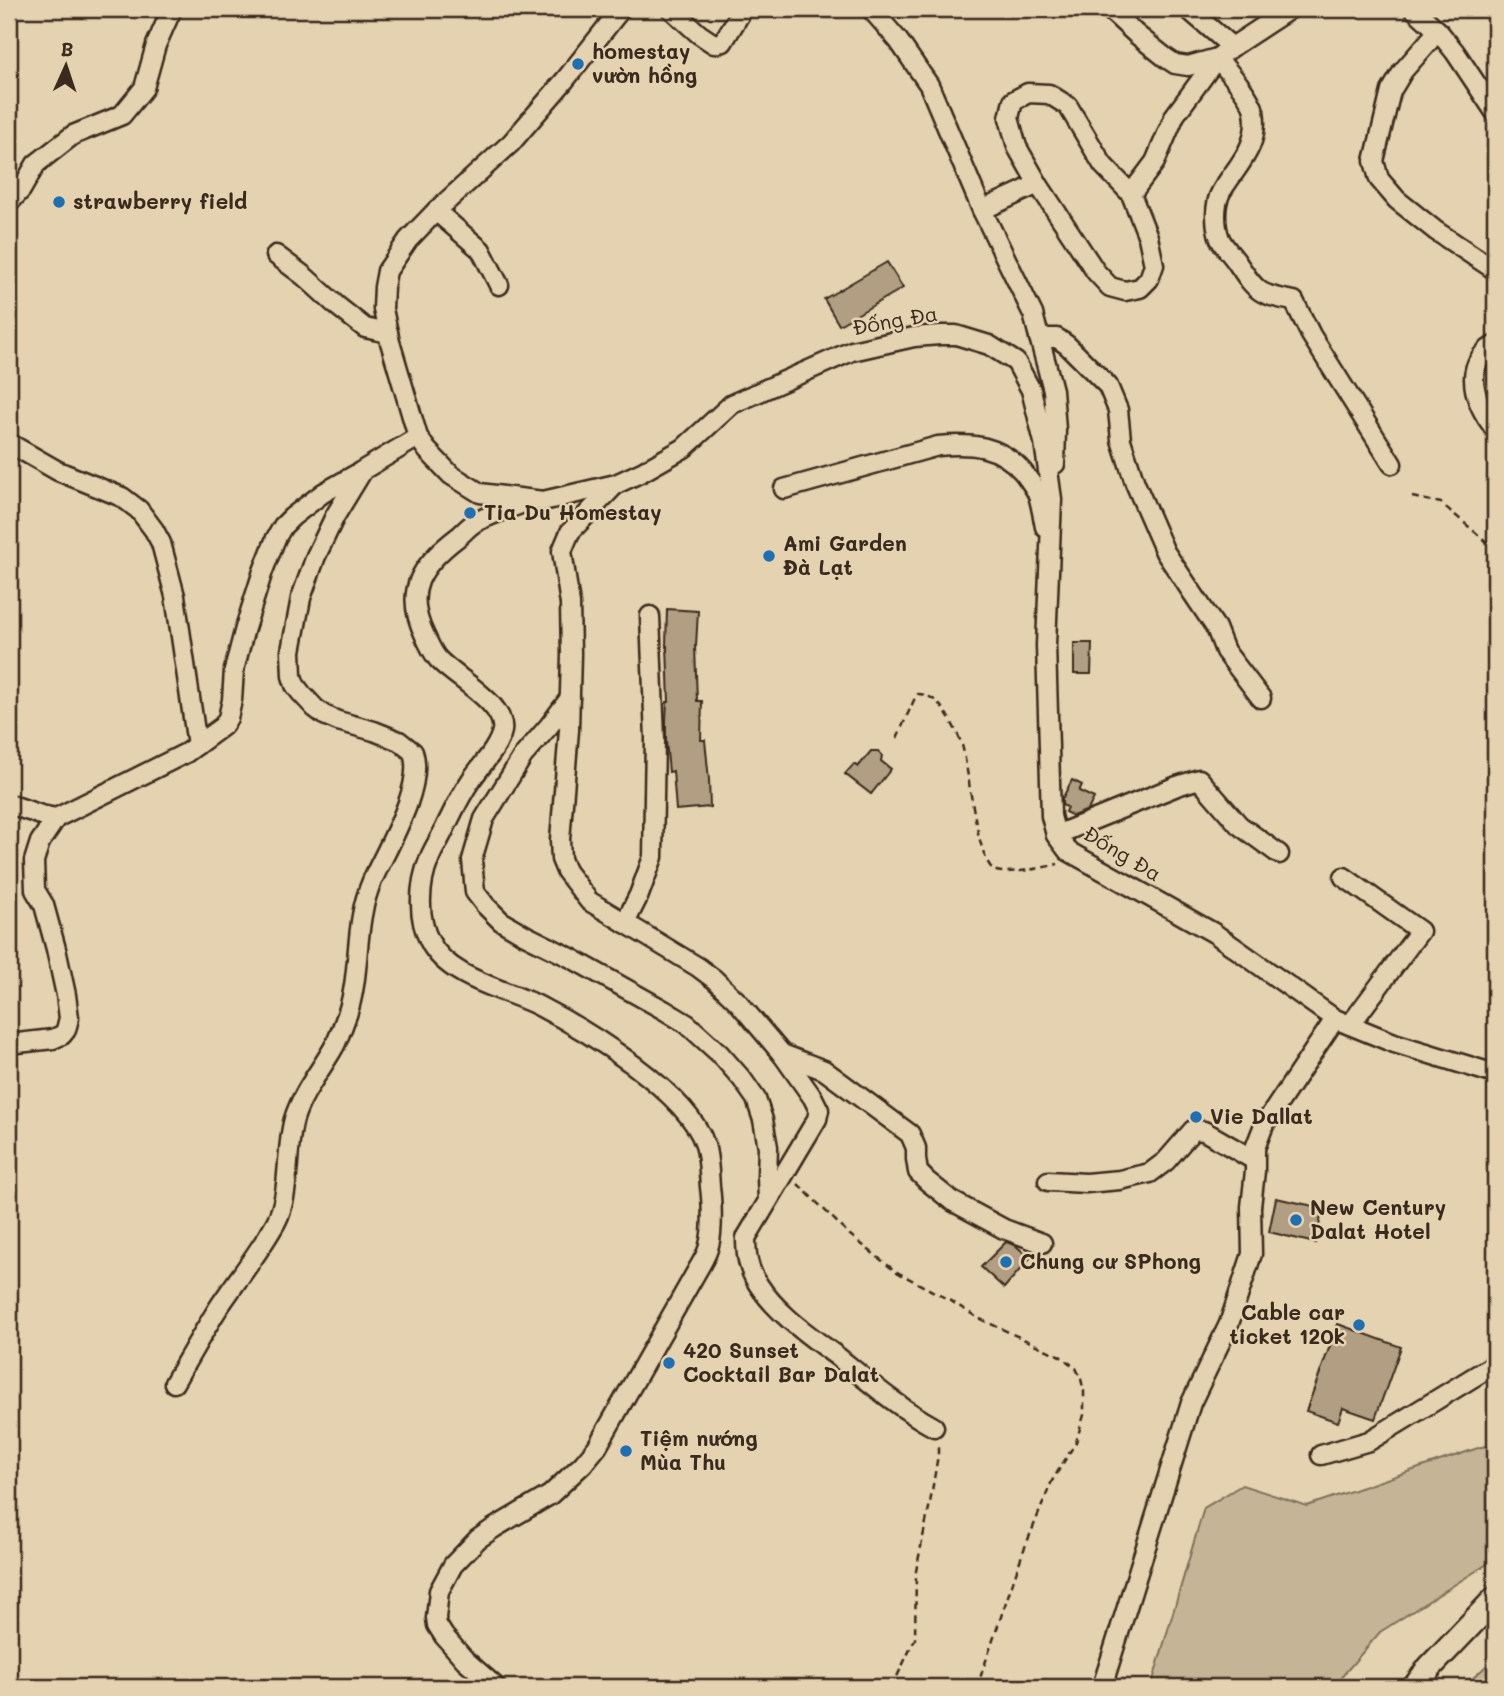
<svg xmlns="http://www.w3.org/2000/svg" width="1504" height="1696" font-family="Mali,sans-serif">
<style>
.green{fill:#c6b496;stroke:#806f5a;stroke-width:2}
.building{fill:#b19e83;stroke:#3b2a1e;stroke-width:2}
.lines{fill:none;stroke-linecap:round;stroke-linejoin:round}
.minor-casing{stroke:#3b2a1e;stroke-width:23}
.major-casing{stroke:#3b2a1e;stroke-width:28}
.path{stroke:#3b2a1e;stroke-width:2.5;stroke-dasharray:7 5;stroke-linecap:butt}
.minor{stroke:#e5d2b0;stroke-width:18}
.major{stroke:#e5d2b0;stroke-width:23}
.poi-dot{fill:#1f6fb2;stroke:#e5d2b0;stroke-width:2.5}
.labels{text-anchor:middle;stroke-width:5;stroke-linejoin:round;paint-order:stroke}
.poi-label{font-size:21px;font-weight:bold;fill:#3b2a1e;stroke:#e5d2b0;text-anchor:start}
.street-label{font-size:21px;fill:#3b2a1e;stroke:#e5d2b0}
</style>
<rect width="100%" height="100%" fill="#e5d2b0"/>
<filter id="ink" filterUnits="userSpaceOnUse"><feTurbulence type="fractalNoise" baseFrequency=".0143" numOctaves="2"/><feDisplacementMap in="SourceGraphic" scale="14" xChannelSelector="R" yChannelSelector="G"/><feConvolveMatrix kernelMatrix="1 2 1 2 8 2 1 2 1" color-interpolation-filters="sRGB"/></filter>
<g filter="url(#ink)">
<g class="green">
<path d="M 1495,1445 L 1495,1559 L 1380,1632 L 1333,1687 L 1151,1687 L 1204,1508 L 1242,1485 L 1307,1506 L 1481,1447 Z"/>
<path d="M 1495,1658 L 1495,1687 L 1463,1687 Z"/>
</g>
<g class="building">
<path d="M 887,262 L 903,288 L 839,325 L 824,299 Z"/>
<path d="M 667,609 L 698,611 L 696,646 L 695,646 L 697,701 L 702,701 L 701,740 L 705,740 L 709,780 L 710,807 L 676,810 L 673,771 L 669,772 L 666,741 L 666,720 L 667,702 L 669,702 L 667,646 L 666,646 Z"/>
<path d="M 1074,643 L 1092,643 L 1091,674 L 1074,674 Z"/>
<path d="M 871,751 L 878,751 L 882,755 L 881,761 L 891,769 L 871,794 L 845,774 L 854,764 L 858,767 Z"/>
<path d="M 1072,780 L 1082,785 L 1079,791 L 1094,798 L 1088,810 L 1073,816 L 1065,812 L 1067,807 L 1062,805 L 1062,799 Z"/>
<path d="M 1276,1198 L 1323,1208 L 1315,1243 L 1269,1232 Z"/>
<path d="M 1006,1242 L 1015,1245 L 1030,1258 L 1004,1288 L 981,1267 Z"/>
<path d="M 1338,1324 L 1401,1347 L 1375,1419 L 1343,1408 L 1338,1422 L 1306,1411 Z"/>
</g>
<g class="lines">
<g class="minor-casing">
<g id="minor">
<path d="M 621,9 L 565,80 L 511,143 L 436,211 L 408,240 L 387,271 L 384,287 L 383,309 L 390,342 L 418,437 L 427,450 L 451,475 L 480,493 L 543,501 L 616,484 L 642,472 L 684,448 L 732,404 L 852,351 L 914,337 L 940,335 L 956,335 L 989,345 L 1016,362 L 1031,390 L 1044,442 L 1052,499 L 1046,645 L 1051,816 L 1056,835 L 1068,851 L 1214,933 L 1335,1019 L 1394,1043 L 1495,1074"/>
<path d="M 671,9 L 699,34 L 714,44 L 723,42 L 743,9"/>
<path d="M 871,9 L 898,40 L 929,85 L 982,210 L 1033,314 L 1053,390 L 1056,430 L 1055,464"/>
<path d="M 1109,9 L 1136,34 L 1166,58 L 1175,64 L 1188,66 L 1217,58 L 1232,47 L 1290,9"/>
<path d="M 1188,9 L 1232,47"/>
<path d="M 1414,9 L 1438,31 L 1455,52 L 1495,112"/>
<path d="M 1438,31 L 1403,71 L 1391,91 L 1374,161 L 1379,179 L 1397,200 L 1436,231 L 1495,270"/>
<path d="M 1028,93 L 1049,94 L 1068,106 L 1103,165 L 1131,194 L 1148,237 L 1154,265 L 1149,279 L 1140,288 L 1125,291 L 1110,287 L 1096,272 L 1038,184 L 1017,147 L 1009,118 L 1013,101 Z"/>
<path d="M 1131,194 L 1155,162 L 1175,115 L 1217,58 C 1227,70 1251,96 1254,111 C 1260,147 1237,165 1221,192 C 1214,205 1215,226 1220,239 C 1224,247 1231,254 1236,261 C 1257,292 1256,294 1294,301 L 1311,335 L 1392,464"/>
<path d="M 9,203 L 21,190 L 36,164 L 73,135 L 122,115 L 144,88 L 156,45 L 172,9"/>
<path d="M 982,210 L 1038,184"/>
<path d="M 436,211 L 481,250 L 499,285"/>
<path d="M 276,255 L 304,276 L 336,305 L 365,328 L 388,333"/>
<path d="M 1039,338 L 1057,338 L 1067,345 L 1108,386 L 1118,410 L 1121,440 L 1135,483 L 1165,552 L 1216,628 L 1225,651 L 1261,698"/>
<path d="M 1495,345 C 1460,365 1475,404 1495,429"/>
<path d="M 9,443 L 58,471 L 122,497 L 139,510 L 154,530 L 161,543 L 175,596 L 197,745"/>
<path d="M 615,485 L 570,532 L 562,551 L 570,604 L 571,654 L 569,730 L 560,840 L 561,859 L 566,871 L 589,901 L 698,967 L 714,979 L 738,1002 L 782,1054 L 813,1098 L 819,1110 L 817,1119 L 746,1238 C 746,1255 748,1269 758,1284 C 777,1314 810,1336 838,1357 C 869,1382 899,1408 934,1427"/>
<path d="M 784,489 L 938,446 C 972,443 1000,445 1023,472 C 1029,480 1034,486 1038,495 C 1041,505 1043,517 1045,527"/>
<path d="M 570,698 L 549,726 L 523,756 L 484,819 L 472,860 L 475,892 L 485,905 L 501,921 L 525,935 L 571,958 L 664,1010 L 687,1024 L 720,1054 L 742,1079 L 756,1099 L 763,1120 L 768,1147 L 767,1177 L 768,1200"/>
<path d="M 9,804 L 41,815 L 56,818"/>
<path d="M 1056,835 L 1177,786 L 1199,779 L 1239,825 L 1279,854"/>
<path d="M 1344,877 L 1420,931 L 1350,1025"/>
<path d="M 625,923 L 639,895 L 653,857 L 655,739 L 650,616"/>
<path d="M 9,1044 L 53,1039 L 62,1035 L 66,1030 L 69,1018 L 66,995 L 56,949 L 44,905 L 35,890 L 34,861 L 40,842 L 56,818 L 186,753 L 223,726 L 228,718 L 232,700 L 234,670 L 245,628 L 263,571 L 276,538 L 283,526 L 292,517 L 323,493 L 360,472"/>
<path d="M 782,1054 L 824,1070 L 910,1134 L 916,1148 L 916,1159 L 918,1172 L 927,1181 L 952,1201 L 1004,1229 L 1042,1243"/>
<path d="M 1048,1181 L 1086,1183 L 1120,1180 L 1150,1173 L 1166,1161 L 1193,1130 L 1204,1131 L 1254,1160"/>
<path d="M 174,1383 C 188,1359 202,1334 217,1310 C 236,1281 259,1253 276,1222 C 291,1194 285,1151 294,1119 C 302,1092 322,1069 335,1045 C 340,1035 343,1025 347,1015 C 362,971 353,925 372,881 C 386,849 425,787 413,752 L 399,741 L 374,731 L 338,721 L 324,715 L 315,708 L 301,693 L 295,685 L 292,676 L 291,651 L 301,598 L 316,556 L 335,516 L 363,470 L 418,437"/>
<path d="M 1321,1455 L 1369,1441 L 1495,1364"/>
<path d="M 496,1687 L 465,1660 L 444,1636 L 437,1625 L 436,1618 L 439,1591 L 453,1565 L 478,1539 L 494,1528 L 550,1495 L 583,1464 L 597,1447 L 698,1269 C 702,1262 708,1253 709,1245 C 713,1231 712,1202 710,1187 C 709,1174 709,1158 705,1145 C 688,1092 586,1030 537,1005 C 504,989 448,978 430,942 C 417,918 419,884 429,860 C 432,851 437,844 441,836 C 451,816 458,799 471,780 C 481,765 498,749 502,731 C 507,704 454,677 438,659 C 432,652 429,644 425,636 C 403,591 421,565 458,537 C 463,533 468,527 474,523 C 488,515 512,508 528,501"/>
<path d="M 1102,1687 L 1191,1403 L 1229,1324 L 1252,1254 L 1251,1207 L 1255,1171 L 1255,1148 L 1264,1125 L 1335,1019"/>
</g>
</g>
<g class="major-casing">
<path id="major" d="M 1415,1687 L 1430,1667 L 1495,1599"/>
</g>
<g class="path">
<path d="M 1412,497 L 1441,503 L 1495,549"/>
<path d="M 897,738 L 914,700 L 918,694 C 933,695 940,704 947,715 C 953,724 958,734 962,745 C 969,769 976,858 994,870 C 1003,876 1047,867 1058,864"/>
<path d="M 798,1184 L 850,1235 L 895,1271 L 951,1301 L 978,1318 L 1060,1356 L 1076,1368 L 1081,1379 L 1084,1391 L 1084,1415 L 1076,1442 L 1052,1481 L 1023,1552 L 977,1687"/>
<path d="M 892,1687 L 915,1639 L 916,1571 L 930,1503 L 938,1455 L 938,1444"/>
</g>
<use href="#minor" class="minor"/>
<use href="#major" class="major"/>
</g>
</g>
<g class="poi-dot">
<circle cx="578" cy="64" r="7"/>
<circle cx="59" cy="202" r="7"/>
<circle cx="470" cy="513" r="7"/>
<circle cx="769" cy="556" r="7"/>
<circle cx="1196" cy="1117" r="7"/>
<circle cx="1296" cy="1220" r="7"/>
<circle cx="1006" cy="1262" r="7"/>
<circle cx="1359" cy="1325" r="7"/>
<circle cx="669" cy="1363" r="7"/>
<circle cx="626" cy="1451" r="7"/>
</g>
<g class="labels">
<g class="poi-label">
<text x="592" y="59">homestay<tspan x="592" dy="24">vườn hồng</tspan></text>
<text x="73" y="209">strawberry field</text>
<text x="484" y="520">Tia Du Homestay</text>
<text x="783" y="551">Ami Garden<tspan x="783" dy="24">Đà Lạt</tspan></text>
<text x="1210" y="1124">Vie Dallat</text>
<text x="1310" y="1215">New Century<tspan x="1310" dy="24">Dalat Hotel</tspan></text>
<text x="1020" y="1269">Chung cư SPhong</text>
<text x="1345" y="1320" text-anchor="end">Cable car<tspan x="1345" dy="24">ticket 120k</tspan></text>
<text x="683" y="1358">420 Sunset<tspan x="683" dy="24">Cocktail Bar Dalat</tspan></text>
<text x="640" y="1446">Tiệm nướng<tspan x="640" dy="24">Mùa Thu</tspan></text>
</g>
<g class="street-label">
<text transform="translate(895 321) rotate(-10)" y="7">Đống Đa</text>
<text transform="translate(1122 854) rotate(31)" y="7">Đống Đa</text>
</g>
</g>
<rect width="1504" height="1696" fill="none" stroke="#e5d2b0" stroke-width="35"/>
<rect x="18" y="18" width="1469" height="1661" fill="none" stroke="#3b2a1e" stroke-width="2.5" filter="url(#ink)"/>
<g transform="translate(66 66) rotate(3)" stroke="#e5d2b0" stroke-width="5" paint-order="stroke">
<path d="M0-5L12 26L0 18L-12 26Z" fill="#3b2a1e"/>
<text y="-10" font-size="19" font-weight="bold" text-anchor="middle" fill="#3b2a1e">B</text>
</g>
</svg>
